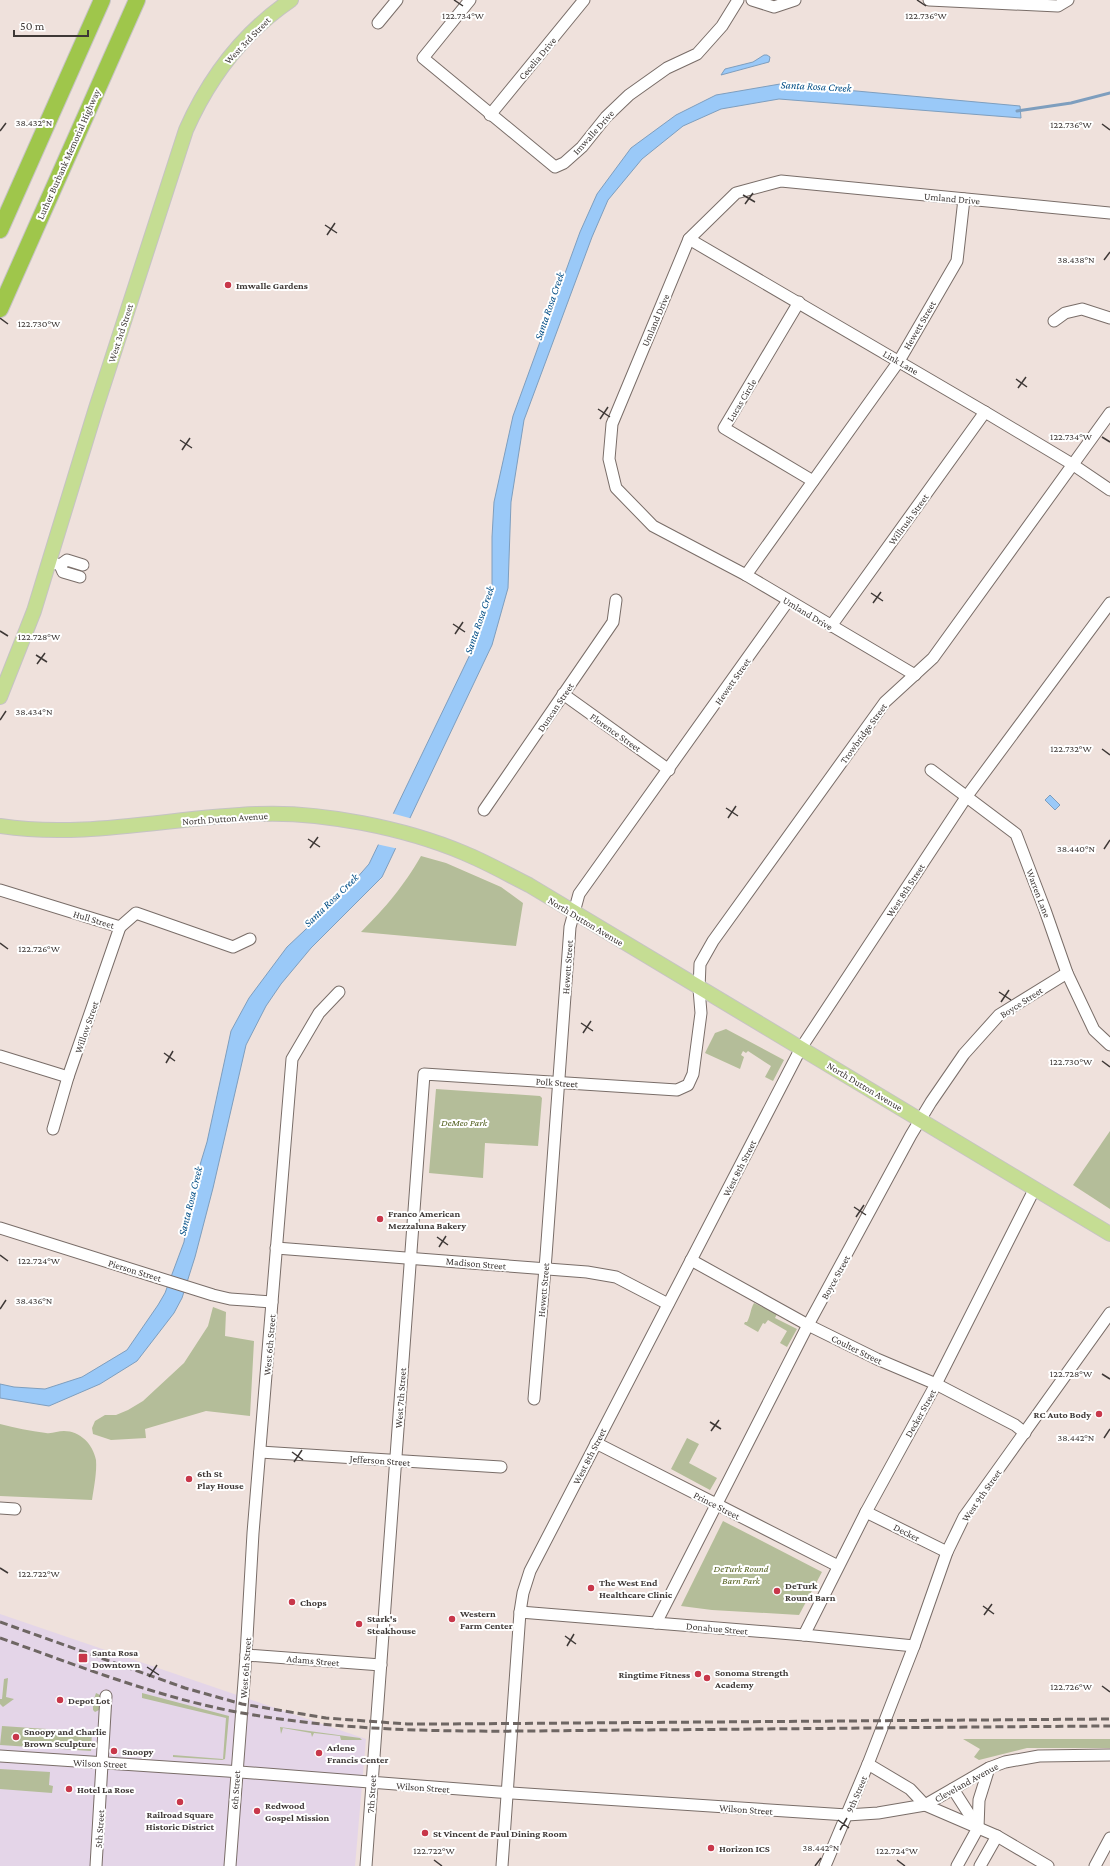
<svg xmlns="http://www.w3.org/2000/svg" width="1110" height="1866" font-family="'Crimson Pro',serif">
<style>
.commercial{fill:#e4d5e8}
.green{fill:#b4bd99}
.water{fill:#9ac9f8;stroke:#7e9ebe}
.pier{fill:#efe1dc}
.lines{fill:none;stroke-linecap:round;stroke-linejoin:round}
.stream{stroke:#7e9ebe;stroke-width:3}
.minor-casing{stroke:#796d68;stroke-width:13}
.major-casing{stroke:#c5c3c3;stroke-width:16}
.highway-casing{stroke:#c5c3c3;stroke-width:18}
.minor{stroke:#fff;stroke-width:11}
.major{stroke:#c5dd93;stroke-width:14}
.highway{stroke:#9fc64b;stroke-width:16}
.rail{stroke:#6e6663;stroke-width:3;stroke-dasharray:8 4;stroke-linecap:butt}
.ticks{fill:none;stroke:#3e3836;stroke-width:1.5}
.poi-dot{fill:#c8374a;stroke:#fff;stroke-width:1.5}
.labels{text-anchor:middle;stroke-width:4;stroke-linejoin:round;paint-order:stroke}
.street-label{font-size:10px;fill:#3e3836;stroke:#fff}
.poi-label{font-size:10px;font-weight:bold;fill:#3e3836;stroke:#fff;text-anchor:start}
.park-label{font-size:10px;font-style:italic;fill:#515e1c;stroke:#fff}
.water-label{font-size:11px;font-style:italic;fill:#014d85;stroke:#fff}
.ticks-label{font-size:10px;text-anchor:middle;fill:#3e3836;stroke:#fff;stroke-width:4;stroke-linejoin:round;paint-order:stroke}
</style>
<rect width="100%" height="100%" fill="#efe1dc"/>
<path class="commercial" d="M 0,1614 L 366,1739 L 355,1866 L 0,1866 Z"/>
<g class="green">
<path d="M 421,856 L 446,863 L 501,887 L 523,903 L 516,946 L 361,932 C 386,907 403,887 421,856 Z"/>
<path d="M 726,1029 L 784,1060 L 773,1081 L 765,1077 L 771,1066 L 748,1051 L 746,1053 L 743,1051 L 741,1055 L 744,1057 L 740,1069 L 705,1053 L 715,1033 Z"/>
<path d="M 436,1089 L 540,1096 L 542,1098 L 538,1146 L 485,1143 L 483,1178 L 429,1173 Z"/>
<path d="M 1110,1131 L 1110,1209 L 1073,1185 Z"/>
<path d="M 754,1303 L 777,1314 L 775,1318 L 797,1329 L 787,1347 L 780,1343 L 787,1331 L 768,1320 L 765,1324 L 763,1323 L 758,1332 L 744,1324 L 745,1322 L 747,1322 C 751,1315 750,1310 754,1303 Z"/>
<path d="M 213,1307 L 226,1312 L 225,1336 L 254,1341 L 250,1416 L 206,1411 L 145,1429 L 146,1438 L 111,1440 L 93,1434 L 92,1428 L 95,1421 L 105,1415 L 116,1415 L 128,1410 L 143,1401 L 184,1363 L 208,1326 Z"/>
<path d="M 0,1424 C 15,1428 30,1431 46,1433 C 52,1434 58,1431 64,1431 C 80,1431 93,1444 96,1460 C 97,1472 94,1487 92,1500 L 0,1496 Z"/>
<path d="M 687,1438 L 699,1444 L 689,1463 L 717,1478 L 710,1490 L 671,1469 Z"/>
<path d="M 723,1521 L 822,1572 L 799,1615 L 712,1610 L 681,1606 Z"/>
<path d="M 8,1678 L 6,1697 L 14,1699 L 3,1707 L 0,1704 L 0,1699 L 2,1699 L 4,1679 Z"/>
<path d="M 96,1693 L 100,1695 L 99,1710 L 95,1712 L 93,1710 L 93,1702 Z"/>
<path d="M 142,1693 L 229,1716 L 225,1759 L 222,1760 L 173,1757 L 173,1755 L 223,1759 L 226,1718 L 142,1698 Z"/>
<path d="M 2,1726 L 92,1732 L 91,1751 L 0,1745 Z"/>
<path d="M 280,1727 L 360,1738 L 362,1740 L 341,1740 L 340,1736 L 314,1733 L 312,1737 L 311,1733 L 283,1728 L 281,1734 Z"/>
<path d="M 963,1739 L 1110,1739 L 1110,1748 L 1027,1748 L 979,1760 L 974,1757 L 980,1749 Z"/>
<path d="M 0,1769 L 50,1772 L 49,1785 L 53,1786 L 52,1793 L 0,1789 Z"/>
</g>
<g class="water">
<path d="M 764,55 L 767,55 L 770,57 L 769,62 L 721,75 L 725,69 L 753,62 Z"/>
<path d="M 780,84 L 1020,106 L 1021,118 L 779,99 L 721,109 L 683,126 L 642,159 L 608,200 L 592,237 L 524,420 L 511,502 L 508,588 L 492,645 L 382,877 L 311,948 L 281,984 L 266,1006 L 246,1045 L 213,1188 L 195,1257 L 182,1298 L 174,1313 L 137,1361 L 100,1384 L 49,1406 L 0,1398 L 0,1384 L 14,1387 L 45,1389 L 82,1377 L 127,1350 L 158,1305 L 165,1293 L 184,1242 L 192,1191 L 207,1142 L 231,1031 L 249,998 L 287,947 L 341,896 L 369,864 L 477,640 L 492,584 L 492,537 L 494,502 L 513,416 L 580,232 L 597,194 L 631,148 L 676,115 L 716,95 Z"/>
<path d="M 1050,795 L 1060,805 L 1055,810 L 1045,800 Z"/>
</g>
<path class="pier" d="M 391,813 L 413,819 L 399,849 L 376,844 Z"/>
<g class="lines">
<path class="stream" d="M 1017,111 L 1071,103 L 1110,93"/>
<g class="minor-casing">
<g id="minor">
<path d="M 470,0 L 423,58 L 555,167 L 564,163 L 582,147 L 606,117 L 629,95 L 667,68 L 697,54 L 722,26 L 738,0"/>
<path d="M 752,0 L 774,7 L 795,0"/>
<path d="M 929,0 L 1058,6 L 1068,0"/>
<path d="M 378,23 L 397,0"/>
<path d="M 490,115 L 584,0"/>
<path d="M 689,239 L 985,412 L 1072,464 L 1110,490"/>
<path d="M 799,302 L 724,428 L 813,481"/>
<path d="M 1054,321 L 1065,313 L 1082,309 L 1110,318"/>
<path d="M 50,562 L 60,565 L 63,572 L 80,577"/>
<path d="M 60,565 L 67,560 L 83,565"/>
<path d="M 746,575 L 899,361 L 957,261 L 964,199"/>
<path d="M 831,626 L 985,412"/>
<path d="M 915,675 L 746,575 L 653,526 L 616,488 L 609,459 L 612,424 L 689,239 L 736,193 L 781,181 L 1110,213"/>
<path d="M 563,694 L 669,770"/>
<path d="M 931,770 L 1016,834 L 1045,910 L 1067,973 L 1094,1030 L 1110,1045"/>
<path d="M 484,810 L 613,622 L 616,600"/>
<path d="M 0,890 L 120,927 L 136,913 L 233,947 L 250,939"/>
<path d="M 0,1056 L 68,1077"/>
<path d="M 53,1129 L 68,1077 L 120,927"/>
<path d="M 0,1228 L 213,1295 L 230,1299 L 272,1302"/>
<path d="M 276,1248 L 587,1272 L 616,1277 L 668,1304"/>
<path d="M 691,1260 L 808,1325 L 877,1359 L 936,1384 L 1015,1425 L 1025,1433"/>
<path d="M 534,1399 L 546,1256 L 570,927 L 579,894 L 788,601"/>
<path d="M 596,1443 L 838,1566"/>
<path d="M 260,1452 L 501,1467"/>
<path d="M 0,1508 L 15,1509"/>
<path d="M 866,1512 L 947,1552"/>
<path d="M 520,1612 L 804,1635 L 914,1646"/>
<path d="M 656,1623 L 808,1325 L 911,1135 L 931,1102 L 964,1054 L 999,1015 L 1067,973"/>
<path d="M 804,1635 L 866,1512 L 936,1384 L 1034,1190"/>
<path d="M 246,1655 L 381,1665"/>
<path d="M 0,1756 L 227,1771 L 498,1792 L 847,1815 L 878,1813 L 925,1805 L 989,1768 L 1005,1762 L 1039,1756 L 1110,1755"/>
<path d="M 868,1764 L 910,1789 L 925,1805 L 997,1836 L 1048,1866"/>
<path d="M 953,1789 L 978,1828"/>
<path d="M 96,1866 L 106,1696"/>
<path d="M 230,1866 L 246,1655 L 253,1533 L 292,1059 L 319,1013 L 339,992"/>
<path d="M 366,1866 L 424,1074 L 677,1090 L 688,1085 L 693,1074 L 701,1013 L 699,989 L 700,964 L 713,941 L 885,702 L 933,658 L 1110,413"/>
<path d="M 502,1866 L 520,1612 L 523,1593 L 530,1571 L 801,1048 L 967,796 L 1110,603"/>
<path d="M 825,1866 L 868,1764 L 914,1646 L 947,1552 L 964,1517 L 1110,1313"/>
<path d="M 957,1866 L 978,1828 L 979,1800 L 989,1768"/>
<path d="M 980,1866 L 997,1836"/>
<path d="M 1095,1866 L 1110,1838"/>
</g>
</g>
<g class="major-casing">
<g id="major">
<path d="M 0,697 L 34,611 L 96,408 L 186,130 C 209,78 244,32 291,0"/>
<path d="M 0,826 C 85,839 172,817 257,814 C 320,811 405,828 464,853 C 486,862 507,874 529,885 L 1110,1234"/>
</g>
</g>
<g class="highway-casing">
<g id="highway">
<path d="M 0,230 L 102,0"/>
<path d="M 0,309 L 137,0"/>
</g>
</g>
<use href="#minor" class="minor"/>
<use href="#major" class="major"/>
<use href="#highway" class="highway"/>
<g class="rail">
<path d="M 0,1622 L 185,1688 L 242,1704 L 326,1718 L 407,1724 L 442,1724 L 1110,1719"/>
<path d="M 0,1638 C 79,1666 159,1698 242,1713 C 370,1736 501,1731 630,1730 C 790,1729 950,1727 1110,1726"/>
</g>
</g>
<path class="ticks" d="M 454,0 L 463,6M 917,0 L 926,6M 1102,124 L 1110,130M 0,131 L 6,123M 743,195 L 755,202M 745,204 L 753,193M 325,225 L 337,233M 327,235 L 335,223M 1104,260 L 1110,252M 0,318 L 8,324M 1016,379 L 1027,387M 1018,388 L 1026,377M 598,409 L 610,417M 600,419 L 608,407M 1102,437 L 1110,442M 180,440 L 192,448M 182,450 L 190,438M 871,593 L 883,601M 873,603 L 881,592M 453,624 L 465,632M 0,631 L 8,636M 455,634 L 463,622M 36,655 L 47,662M 37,664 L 45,653M 0,720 L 6,711M 1102,749 L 1110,755M 726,808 L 738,816M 728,818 L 736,806M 308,839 L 320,847M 310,848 L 318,837M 1104,849 L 1110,840M 0,943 L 8,949M 999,992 L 1011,1000M 1001,1002 L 1009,990M 581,1023 L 593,1031M 583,1033 L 591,1021M 164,1053 L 175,1061M 1102,1061 L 1110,1067M 166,1063 L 173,1051M 854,1207 L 866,1215M 856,1217 L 864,1205M 437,1237 L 448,1245M 439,1247 L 446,1236M 0,1255 L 8,1261M 0,1309 L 6,1300M 1102,1374 L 1110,1379M 710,1422 L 721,1429M 711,1431 L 719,1420M 1104,1438 L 1110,1429M 292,1452 L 303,1460M 294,1462 L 302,1450M 0,1568 L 8,1573M 983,1606 L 994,1614M 984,1615 L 992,1604M 565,1636 L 576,1644M 567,1646 L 574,1634M 147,1667 L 159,1675M 149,1677 L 157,1665M 1102,1686 L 1110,1692M 838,1820 L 849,1828M 840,1830 L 847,1818M 434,1860 L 442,1866M 897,1860 L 905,1866M 815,1866 L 821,1858"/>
<g class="poi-dot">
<circle cx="228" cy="285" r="4"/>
<circle cx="380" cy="1219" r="4"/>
<circle cx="1099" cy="1414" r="4"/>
<circle cx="189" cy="1479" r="4"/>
<circle cx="591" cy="1588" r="4"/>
<circle cx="777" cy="1591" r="4"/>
<circle cx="292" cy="1602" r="4"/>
<circle cx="452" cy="1619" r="4"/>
<circle cx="359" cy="1624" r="4"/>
<rect x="78" y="1653" width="10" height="10" rx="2"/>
<circle cx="698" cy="1674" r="4"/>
<circle cx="707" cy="1678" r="4"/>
<circle cx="60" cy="1700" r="4"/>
<circle cx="16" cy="1737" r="4"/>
<circle cx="114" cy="1751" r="4"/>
<circle cx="319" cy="1753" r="4"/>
<circle cx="69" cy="1789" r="4"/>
<circle cx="180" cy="1802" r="4"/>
<circle cx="257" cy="1811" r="4"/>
<circle cx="425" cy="1833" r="4"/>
<circle cx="711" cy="1848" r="4"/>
</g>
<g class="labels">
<g class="street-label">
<text transform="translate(247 40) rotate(-46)" y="4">West 3rd Street</text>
<text transform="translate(537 58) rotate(-50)" y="4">Cecelia Drive</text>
<text transform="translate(593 132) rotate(-48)" y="4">Imwalle Drive</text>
<text transform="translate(68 154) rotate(-66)" y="4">Luther Burbank Memorial Highway</text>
<text transform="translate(952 198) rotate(5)" y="4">Umland Drive</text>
<text transform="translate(655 320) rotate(-67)" y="4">Umland Drive</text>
<text transform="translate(919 325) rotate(-60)" y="4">Hewett Street</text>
<text transform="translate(120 333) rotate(-72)" y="4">West 3rd Street</text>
<text transform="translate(901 362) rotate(30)" y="4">Link Lane</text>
<text transform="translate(741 400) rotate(-59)" y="4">Lucas Circle</text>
<text transform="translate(908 519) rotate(-54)" y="4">Willrush Street</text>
<text transform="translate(808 613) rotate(31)" y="4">Umland Drive</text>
<text transform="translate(732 681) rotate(-55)" y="4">Hewett Street</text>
<text transform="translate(555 707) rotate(-56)" y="4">Duncan Street</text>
<text transform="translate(616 732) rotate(35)" y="4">Florence Street</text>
<text transform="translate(863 733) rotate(-54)" y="4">Trowbridge Street</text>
<text transform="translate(225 818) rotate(-4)" y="4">North Dutton Avenue</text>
<text transform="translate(905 890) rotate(-57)" y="4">West 8th Street</text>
<text transform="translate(1039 893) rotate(69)" y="4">Warren Lane</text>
<text transform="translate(94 919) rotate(17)" y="4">Hull Street</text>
<text transform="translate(586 921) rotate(31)" y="4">North Dutton Avenue</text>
<text transform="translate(567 967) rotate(-86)" y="4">Hewett Street</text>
<text transform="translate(1021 1002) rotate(-33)" y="4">Boyce Street</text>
<text transform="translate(86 1027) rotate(-71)" y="4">Willow Street</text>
<text transform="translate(557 1082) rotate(4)" y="4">Polk Street</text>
<text transform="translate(865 1086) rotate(31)" y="4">North Dutton Avenue</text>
<text transform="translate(739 1168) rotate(-63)" y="4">West 8th Street</text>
<text transform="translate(476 1263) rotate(5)" y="4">Madison Street</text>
<text transform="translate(135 1270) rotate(17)" y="4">Pierson Street</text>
<text transform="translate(835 1277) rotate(-61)" y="4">Boyce Street</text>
<text transform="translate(543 1290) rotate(-85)" y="4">Hewett Street</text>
<text transform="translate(269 1345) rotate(-85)" y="4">West 6th Street</text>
<text transform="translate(857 1349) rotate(26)" y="4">Coulter Street</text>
<text transform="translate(400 1398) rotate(-86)" y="4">West 7th Street</text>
<text transform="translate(920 1413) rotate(-61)" y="4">Decker Street</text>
<text transform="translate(589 1456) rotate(-63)" y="4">West 8th Street</text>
<text transform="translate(380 1460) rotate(4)" y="4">Jefferson Street</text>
<text transform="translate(981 1495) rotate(-55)" y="4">West 9th Street</text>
<text transform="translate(717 1505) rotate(27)" y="4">Prince Street</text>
<text transform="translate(907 1532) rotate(26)" y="4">Decker</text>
<text transform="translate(717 1628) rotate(5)" y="4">Donahue Street</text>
<text transform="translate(313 1660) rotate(5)" y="4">Adams Street</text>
<text transform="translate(245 1668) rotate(-86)" y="4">West 6th Street</text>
<text transform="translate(100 1763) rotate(2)" y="4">Wilson Street</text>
<text transform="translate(966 1782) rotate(-29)" y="4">Cleveland Avenue</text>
<text transform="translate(423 1787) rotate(4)" y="4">Wilson Street</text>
<text transform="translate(235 1790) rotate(-86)" y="4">6th Street</text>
<text transform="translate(371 1794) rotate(-86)" y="4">7th Street</text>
<text transform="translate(856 1794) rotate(-67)" y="4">9th Street</text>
<text transform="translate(746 1809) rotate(4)" y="4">Wilson Street</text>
<text transform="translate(99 1829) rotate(-86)" y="4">5th Street</text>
</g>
<g class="poi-label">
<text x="236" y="289">Imwalle Gardens</text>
<text x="388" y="1217">Franco American<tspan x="388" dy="12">Mezzaluna Bakery</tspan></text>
<text x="1091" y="1418" text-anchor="end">RC Auto Body</text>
<text x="197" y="1477">6th St<tspan x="197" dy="12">Play House</tspan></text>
<text x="599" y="1586">The West End<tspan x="599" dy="12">Healthcare Clinic</tspan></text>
<text x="785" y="1589">DeTurk<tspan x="785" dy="12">Round Barn</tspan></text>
<text x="300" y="1606">Chops</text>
<text x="460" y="1617">Western<tspan x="460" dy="12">Farm Center</tspan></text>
<text x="367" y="1622">Stark's<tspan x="367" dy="12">Steakhouse</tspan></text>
<text x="92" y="1656">Santa Rosa<tspan x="92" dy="12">Downtown</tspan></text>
<text x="715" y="1676">Sonoma Strength<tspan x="715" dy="12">Academy</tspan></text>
<text x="690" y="1678" text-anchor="end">Ringtime Fitness</text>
<text x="68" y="1704">Depot Lot</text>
<text x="24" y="1735">Snoopy and Charlie<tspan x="24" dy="12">Brown Sculpture</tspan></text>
<text x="327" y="1751">Arlene<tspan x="327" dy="12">Francis Center</tspan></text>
<text x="122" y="1755">Snoopy</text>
<text x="77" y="1793">Hotel La Rose</text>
<text x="265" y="1809">Redwood<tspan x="265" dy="12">Gospel Mission</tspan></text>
<text x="180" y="1818" text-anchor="middle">Railroad Square<tspan x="180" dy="12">Historic District</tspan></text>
<text x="433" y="1837">St Vincent de Paul Dining Room</text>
<text x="719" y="1852">Horizon ICS</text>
</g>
<g class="park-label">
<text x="464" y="1126">DeMeo Park</text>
<text x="741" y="1572">DeTurk Round<tspan x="741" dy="12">Barn Park</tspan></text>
</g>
<g class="water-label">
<text transform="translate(816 86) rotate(3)" y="4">Santa Rosa Creek</text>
<text transform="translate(549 306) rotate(-71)" y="4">Santa Rosa Creek</text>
<text transform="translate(479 620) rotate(-71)" y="4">Santa Rosa Creek</text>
<text transform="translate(331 900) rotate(-44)" y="4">Santa Rosa Creek</text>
<text transform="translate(190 1201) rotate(-76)" y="4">Santa Rosa Creek</text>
</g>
</g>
<g class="ticks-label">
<text x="926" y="19">122.736°W</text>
<text x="463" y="19">122.734°W</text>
<text x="34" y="126">38.432°N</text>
<text x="1071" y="128">122.736°W</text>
<text x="1076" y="263">38.438°N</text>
<text x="39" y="327">122.730°W</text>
<text x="1071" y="440">122.734°W</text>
<text x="39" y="640">122.728°W</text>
<text x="34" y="715">38.434°N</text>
<text x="1071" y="752">122.732°W</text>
<text x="1076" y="852">38.440°N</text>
<text x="39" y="952">122.726°W</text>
<text x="1071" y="1065">122.730°W</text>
<text x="39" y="1264">122.724°W</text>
<text x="34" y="1304">38.436°N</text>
<text x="1071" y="1377">122.728°W</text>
<text x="1076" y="1441">38.442°N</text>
<text x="39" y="1577">122.722°W</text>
<text x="1071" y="1690">122.726°W</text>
<text x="821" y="1851">38.442°N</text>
<text x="434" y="1854">122.722°W</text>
<text x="897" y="1854">122.724°W</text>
</g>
<path d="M14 30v6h74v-6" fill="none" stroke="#3e3836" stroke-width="2"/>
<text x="20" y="30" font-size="12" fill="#3e3836" stroke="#ffffff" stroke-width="3" paint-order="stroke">50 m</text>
</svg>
